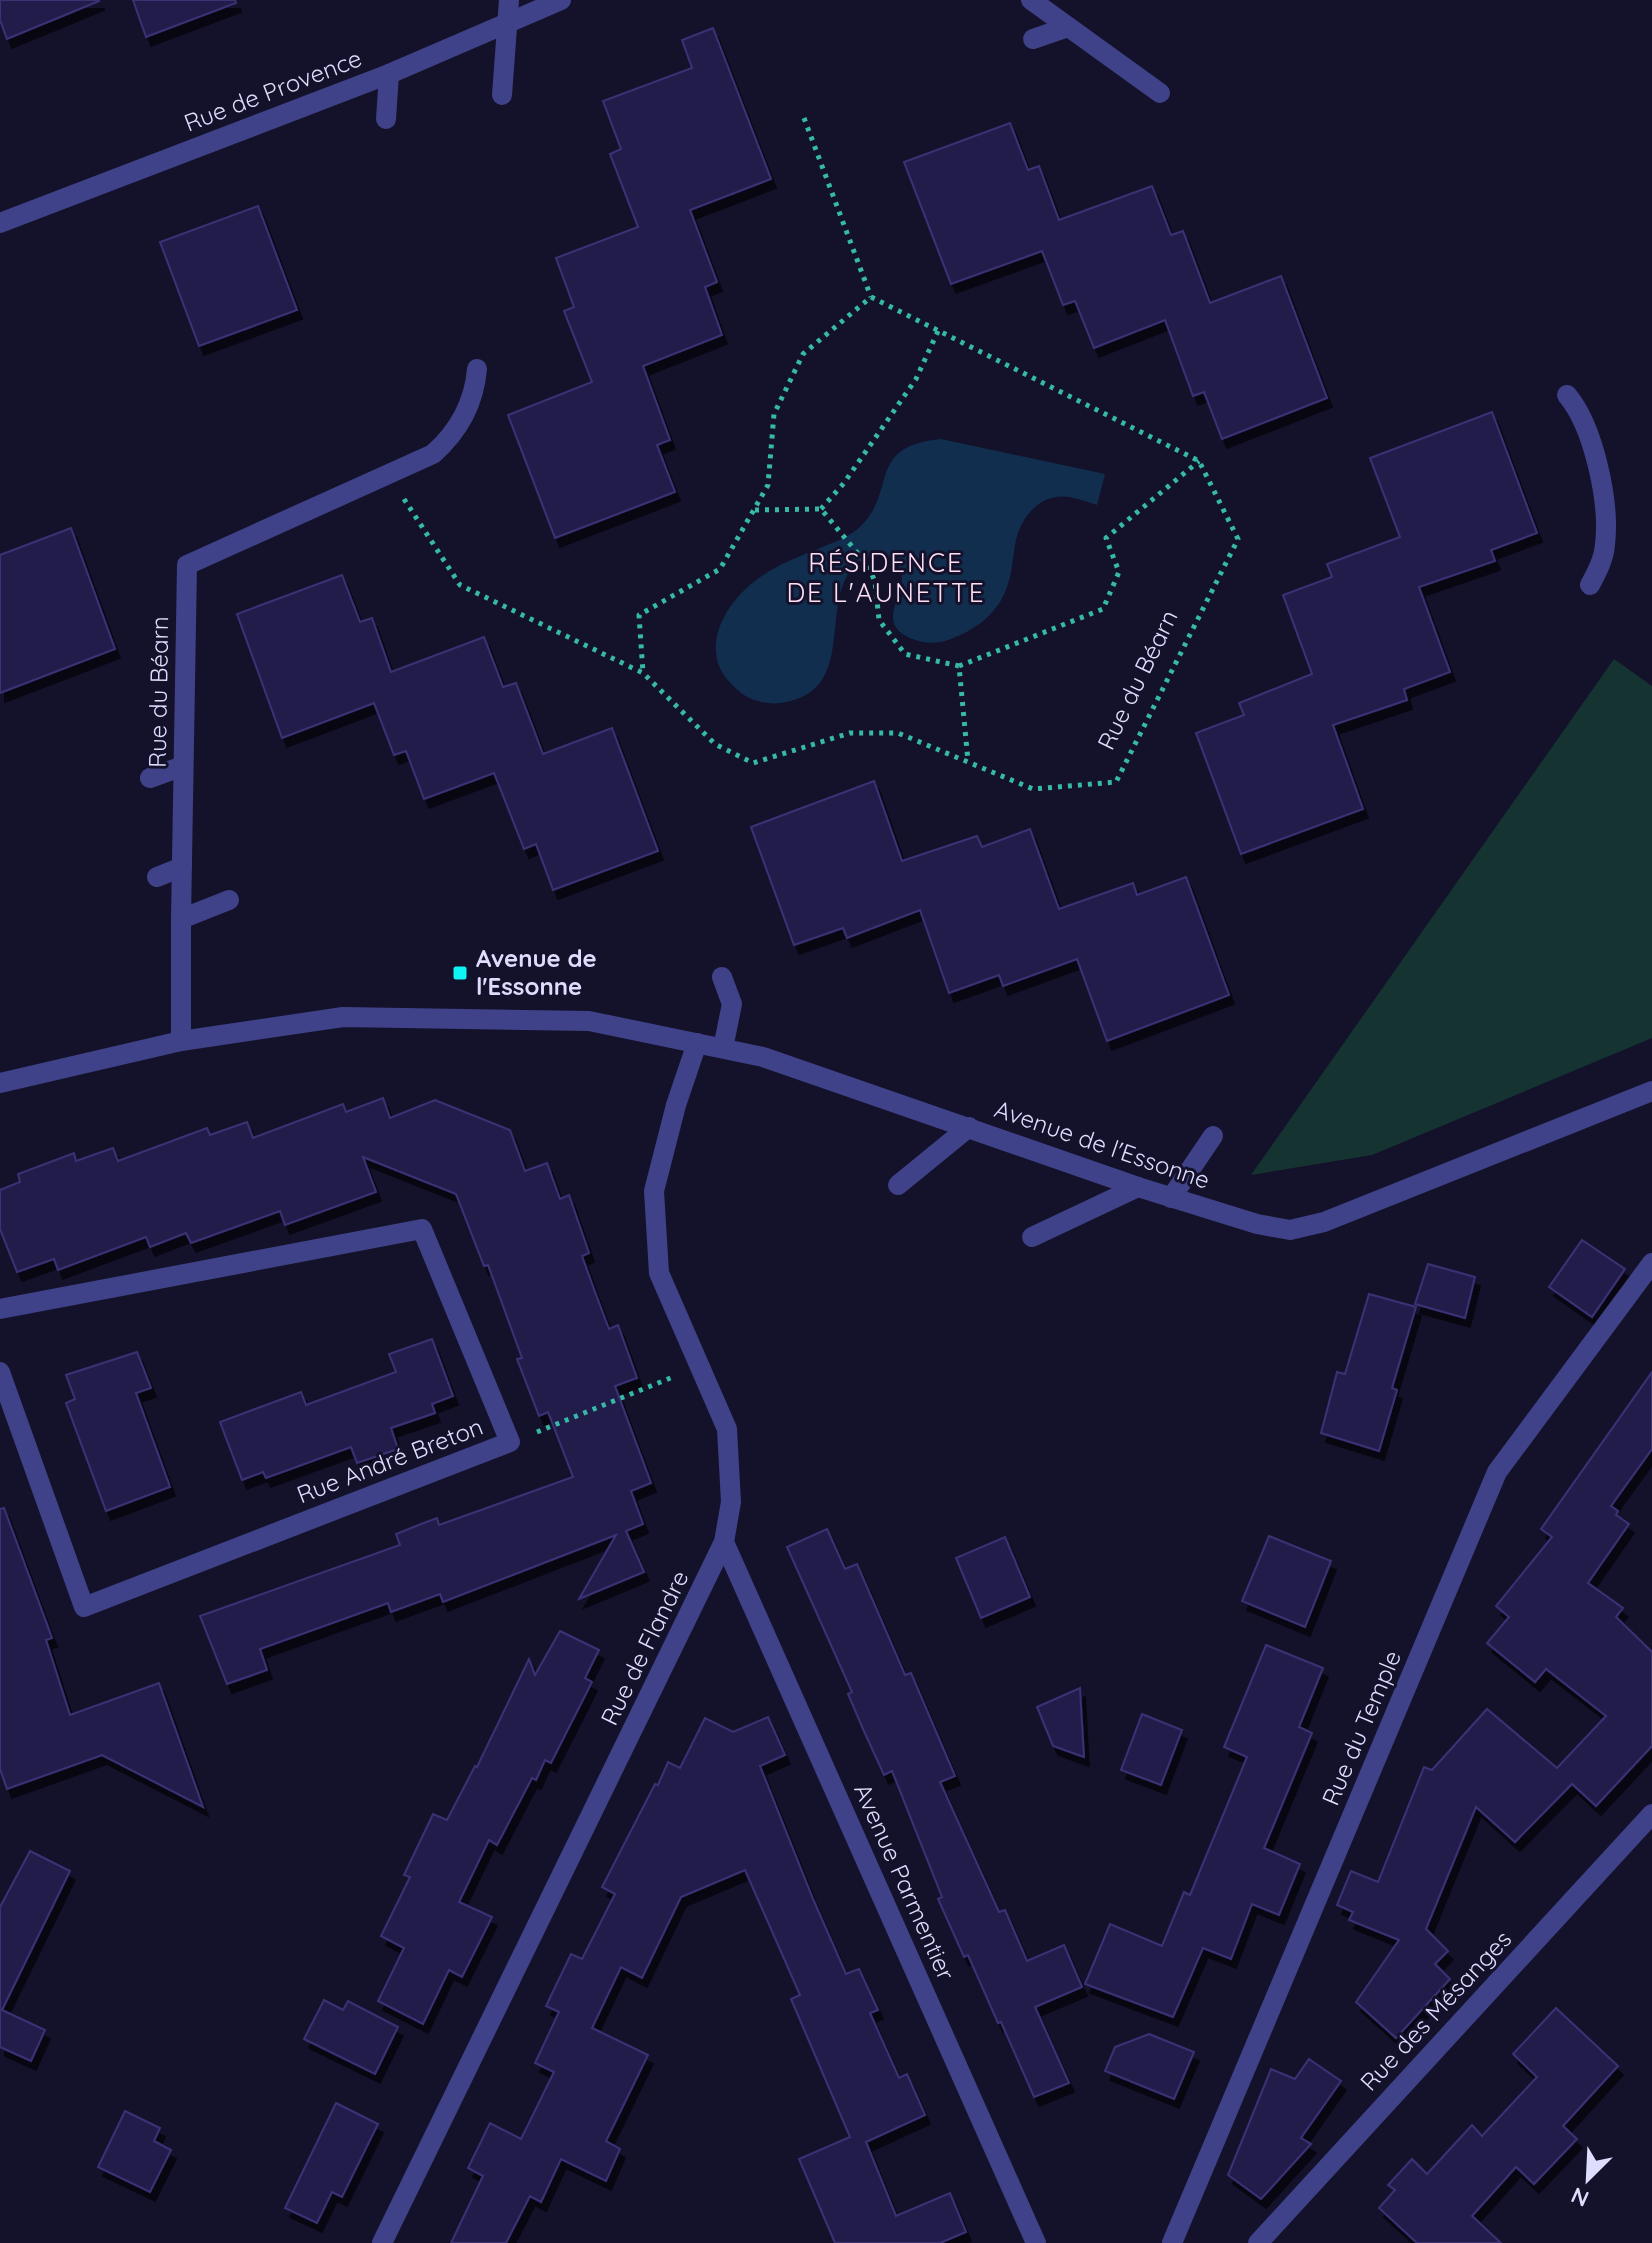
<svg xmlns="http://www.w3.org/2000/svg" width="1652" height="2243" font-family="Quicksand,sans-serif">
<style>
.green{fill:#153431}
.water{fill:#112e4f}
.building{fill:#241f4b;stroke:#3a3276;stroke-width:2;filter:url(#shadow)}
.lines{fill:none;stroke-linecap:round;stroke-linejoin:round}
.path{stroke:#36b9a6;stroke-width:5;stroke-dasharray:4 6;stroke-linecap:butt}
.minor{stroke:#3f4288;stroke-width:20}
.poi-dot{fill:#10f3f6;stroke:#14122b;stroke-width:3}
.labels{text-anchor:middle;stroke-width:6;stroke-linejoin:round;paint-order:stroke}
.street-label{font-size:24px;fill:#deddfe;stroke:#14122b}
.poi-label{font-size:24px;font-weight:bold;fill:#deddfe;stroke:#14122b;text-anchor:start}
.neighbourhood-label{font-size:26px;letter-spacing:2px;fill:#fedff5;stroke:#14122b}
</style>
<defs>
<filter id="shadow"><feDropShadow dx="5" dy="9" stdDeviation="0" flood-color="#0009"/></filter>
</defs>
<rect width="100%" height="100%" fill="#14122b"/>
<path class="green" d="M 1614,659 L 1652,686 L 1652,1038 L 1372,1155 L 1251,1175 Z"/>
<path class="water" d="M 941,439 L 1105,474 L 1097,505 C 1088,502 1077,498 1068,497 C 1039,493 1019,519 1015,545 C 1012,562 1012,576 1005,592 C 995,617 970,633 945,641 C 932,644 922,643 910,638 C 869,620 918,587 896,564 C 886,553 875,556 862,558 C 812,596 864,692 780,703 C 768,705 749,700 740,692 C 727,681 717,669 716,652 C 715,634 721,621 730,607 C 753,575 784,562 820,548 C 835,542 850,537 862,525 C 897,489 867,446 941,439 Z"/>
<g class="building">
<path d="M 0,0 L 99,0 L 99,1 L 7,39 L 0,20 Z"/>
<path d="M 133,0 L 235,0 L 236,3 L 146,37 Z"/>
<path d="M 713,28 L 771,179 L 690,210 L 717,282 L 705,287 L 722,335 L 643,366 L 670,440 L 657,445 L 675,492 L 555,538 L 508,415 L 592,382 L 564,311 L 574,307 L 556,258 L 638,227 L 610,154 L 621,149 L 603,101 L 692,68 L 682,40 Z"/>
<path d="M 1010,123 L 1028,170 L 1039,166 L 1059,220 L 1152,186 L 1171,235 L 1183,231 L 1210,303 L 1281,276 L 1327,398 L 1222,439 L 1204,392 L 1193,396 L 1165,320 L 1094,348 L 1075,301 L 1063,305 L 1042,251 L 951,284 L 904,162 Z"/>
<path d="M 258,206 L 297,310 L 199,346 L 160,242 Z"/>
<path d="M 1492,412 L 1537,533 L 1491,550 L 1495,561 L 1419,587 L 1450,672 L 1404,689 L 1407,700 L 1333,725 L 1363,809 L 1241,854 L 1196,733 L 1244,715 L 1239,703 L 1312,674 L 1283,595 L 1332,577 L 1327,564 L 1400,537 L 1370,458 Z"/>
<path d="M 71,528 L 115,649 L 0,693 L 0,555 Z"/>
<path d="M 342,575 L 360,622 L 372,618 L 391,672 L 484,637 L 503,687 L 516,683 L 543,754 L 612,728 L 658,851 L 553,890 L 536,844 L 524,849 L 494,773 L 424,799 L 406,751 L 394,755 L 374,703 L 282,738 L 237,614 Z"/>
<path d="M 874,781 L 902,861 L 977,836 L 982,847 L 1030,829 L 1059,909 L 1133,883 L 1137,895 L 1186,877 L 1229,995 L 1107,1041 L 1077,959 L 1003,986 L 999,975 L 949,993 L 920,910 L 847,938 L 843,928 L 794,945 L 751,827 Z"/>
<path d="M 383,1098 L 390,1118 L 435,1100 L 510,1130 L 525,1171 L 547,1163 L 560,1199 L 569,1195 L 589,1253 L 582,1256 L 595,1292 L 609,1329 L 618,1325 L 637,1378 L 615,1386 L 651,1483 L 631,1491 L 643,1524 L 626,1531 L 644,1572 L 579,1599 L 616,1535 L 443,1602 L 440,1594 L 391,1612 L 388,1603 L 260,1649 L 267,1670 L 227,1684 L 200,1616 L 400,1545 L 396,1534 L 416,1526 L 437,1518 L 439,1525 L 573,1477 L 548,1412 L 539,1416 L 517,1359 L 522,1358 L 488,1265 L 484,1266 L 456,1194 L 363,1157 L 376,1192 L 285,1225 L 280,1211 L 191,1243 L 186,1233 L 150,1247 L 146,1237 L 58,1270 L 54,1259 L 17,1272 L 0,1229 L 0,1190 L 20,1182 L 18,1174 L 74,1153 L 76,1161 L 113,1148 L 118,1161 L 207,1128 L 210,1135 L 247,1122 L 253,1138 L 343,1104 L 346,1112 Z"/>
<path d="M 1582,1240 L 1625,1269 L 1592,1317 L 1549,1287 Z"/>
<path d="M 1428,1264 L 1475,1277 L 1465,1318 L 1415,1304 Z"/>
<path d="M 1369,1294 L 1416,1307 L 1392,1388 L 1397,1390 L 1379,1451 L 1321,1433 L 1337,1372 L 1345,1374 Z"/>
<path d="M 432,1339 L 453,1396 L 432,1404 L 435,1413 L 391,1428 L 398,1449 L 357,1463 L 351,1447 L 266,1478 L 263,1472 L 242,1480 L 220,1422 L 301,1392 L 306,1405 L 396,1372 L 389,1354 Z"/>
<path d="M 137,1352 L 151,1388 L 136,1393 L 170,1487 L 106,1511 L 66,1403 L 75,1399 L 66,1375 Z"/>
<path d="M 1652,1372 L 1652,1449 L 1611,1506 L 1618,1511 L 1616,1515 L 1629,1524 L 1588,1583 L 1623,1608 L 1616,1617 L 1652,1652 L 1652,1746 L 1596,1806 L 1572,1784 L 1515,1842 L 1476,1807 L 1426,1929 L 1448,1951 L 1435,1964 L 1450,1979 L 1396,2038 L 1356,2002 L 1399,1940 L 1349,1920 L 1353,1912 L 1337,1905 L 1351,1871 L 1378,1882 L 1424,1767 L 1432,1770 L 1487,1709 L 1557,1768 L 1606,1716 L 1546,1669 L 1535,1682 L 1487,1643 L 1509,1617 L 1496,1606 L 1552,1537 L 1541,1529 Z"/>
<path d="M 4,1508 L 52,1638 L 46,1640 L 70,1715 L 159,1683 L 203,1807 L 102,1755 L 7,1789 L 0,1769 L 0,1509 Z"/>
<path d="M 827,1529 L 845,1569 L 857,1564 L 905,1675 L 911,1673 L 955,1776 L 940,1782 L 999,1912 L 1005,1910 L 1027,1961 L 1064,1945 L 1082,1987 L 1035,2007 L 1069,2083 L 1034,2097 L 1001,2022 L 998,2023 L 968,1955 L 964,1957 L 938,1899 L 942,1897 L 892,1771 L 884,1775 L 863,1729 L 848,1694 L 852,1692 L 787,1547 Z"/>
<path d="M 1269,1536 L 1331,1561 L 1305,1627 L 1242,1601 Z"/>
<path d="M 1005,1537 L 1030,1597 L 981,1618 L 956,1558 Z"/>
<path d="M 560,1631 L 599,1650 L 585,1678 L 592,1682 L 551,1763 L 545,1760 L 536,1780 L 532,1778 L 497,1845 L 489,1840 L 459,1902 L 492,1917 L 462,1977 L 449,1970 L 423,2024 L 378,2001 L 404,1948 L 381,1936 L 410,1877 L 404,1875 L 433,1814 L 447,1820 L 475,1766 L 477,1767 L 529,1659 L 535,1675 Z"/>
<path d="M 1266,1645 L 1323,1668 L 1299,1727 L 1312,1733 L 1264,1848 L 1300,1864 L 1279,1915 L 1252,1904 L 1231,1959 L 1203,1948 L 1173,2017 L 1085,1984 L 1110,1924 L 1162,1946 L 1184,1892 L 1190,1895 L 1247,1757 L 1224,1747 Z"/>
<path d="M 1080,1688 L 1082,1723 L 1084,1757 L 1053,1746 L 1037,1707 Z"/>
<path d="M 1142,1714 L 1182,1730 L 1161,1785 L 1121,1770 Z"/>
<path d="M 768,1717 L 785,1755 L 760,1766 L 813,1899 L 846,1974 L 859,1969 L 878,2010 L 870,2013 L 899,2078 L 907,2074 L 925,2115 L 866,2142 L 896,2216 L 950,2193 L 966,2232 L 940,2243 L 835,2243 L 799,2159 L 850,2137 L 791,1999 L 800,1995 L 745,1870 L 681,1897 L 642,1978 L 621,1967 L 592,2028 L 648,2055 L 606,2141 L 620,2149 L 606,2181 L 561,2159 L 541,2202 L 530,2196 L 506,2243 L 451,2243 L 483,2176 L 468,2168 L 490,2123 L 521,2139 L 554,2072 L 535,2063 L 559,2012 L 546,2006 L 571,1954 L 582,1959 L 615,1894 L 602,1887 L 655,1784 L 658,1785 L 668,1762 L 680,1768 L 705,1718 L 733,1732 Z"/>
<path d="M 30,1851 L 70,1871 L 2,2010 L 45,2030 L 31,2061 L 0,2047 L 0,1907 Z"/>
<path d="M 324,2000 L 343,2010 L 348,2001 L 398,2027 L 375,2074 L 304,2039 Z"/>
<path d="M 1556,2008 L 1618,2066 L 1563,2126 L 1577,2139 L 1534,2184 L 1516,2167 L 1472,2216 L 1501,2243 L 1417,2243 L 1379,2208 L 1395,2190 L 1388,2185 L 1412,2159 L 1427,2174 L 1472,2125 L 1482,2136 L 1537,2077 L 1513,2054 Z"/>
<path d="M 1149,2034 L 1194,2052 L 1174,2099 L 1105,2071 L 1115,2047 Z"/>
<path d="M 1309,2059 L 1341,2081 L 1301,2138 L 1311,2144 L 1261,2199 L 1228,2175 L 1271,2069 L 1295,2079 Z"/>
<path d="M 336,2103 L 378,2124 L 342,2197 L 332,2192 L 317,2223 L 285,2208 Z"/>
<path d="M 125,2111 L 160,2128 L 154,2141 L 171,2150 L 150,2192 L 98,2167 Z"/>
</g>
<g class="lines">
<g class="path">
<path d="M 804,118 L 871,297"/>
<path d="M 404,499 L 460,585 L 643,673 L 715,744 L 753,763 L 850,733 L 898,733 L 1033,789 L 1116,782 L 1238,539 L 1199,461 L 871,297 L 803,354 L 774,414 L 768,485 L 720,569 L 639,615 L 643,673"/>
<path d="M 821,509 L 844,483 L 916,379 L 938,331"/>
<path d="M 755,510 L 821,509 L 869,567 L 875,582 L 879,620 L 905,654 L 959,666 L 968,761"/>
<path d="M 959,666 L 1103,609 L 1119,572 L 1106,538 L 1199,461"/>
<path d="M 537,1432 L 673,1377"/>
</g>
<g class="minor">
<path d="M 1031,0 L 1160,93"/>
<path d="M 1033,39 L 1068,27"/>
<path d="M 502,95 L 509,0"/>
<path d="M 386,119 L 389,74"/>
<path d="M 0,223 L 389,74 L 561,0"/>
<path d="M 1567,395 C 1594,427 1610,503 1605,544 C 1604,559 1597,572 1590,585"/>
<path d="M 150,778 L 183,766"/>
<path d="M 157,877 L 182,867"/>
<path d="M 181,919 L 229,900"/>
<path d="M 722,977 L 732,1004 L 723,1048"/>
<path d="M 181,1041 L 181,919 L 187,565 L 433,454 C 459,431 474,404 477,369"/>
<path d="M 0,1083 L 181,1041 L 343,1017 L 589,1021 L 763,1057 L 1138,1187 L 1257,1224 L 1290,1230 L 1324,1222 L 1652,1091"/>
<path d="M 898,1185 L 969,1127"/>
<path d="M 1171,1198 L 1213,1136"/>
<path d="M 1032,1237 L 1138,1187"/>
<path d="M 0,1309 L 422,1229 L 510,1442 L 84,1607 L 0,1372"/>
<path d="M 724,1542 L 1036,2243"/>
<path d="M 382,2243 L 724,1542 L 731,1502 L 727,1429 L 659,1273 L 654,1191 L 676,1105 L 697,1043"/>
<path d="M 1172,2243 L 1497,1472 L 1652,1263"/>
<path d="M 1258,2243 L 1652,1814"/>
</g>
</g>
<rect class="poi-dot" x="452" y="965" width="16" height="16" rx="4"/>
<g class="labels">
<g class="street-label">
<text transform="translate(273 91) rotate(-21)" y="8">Rue de Provence</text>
<text transform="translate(1138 680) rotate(-64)" y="8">Rue du Béarn</text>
<text transform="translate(159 692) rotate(-89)" y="8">Rue du Béarn</text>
<text transform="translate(1102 1145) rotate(19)" y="8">Avenue de l'Essonne</text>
<text transform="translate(390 1461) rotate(-21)" y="8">Rue André Breton</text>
<text transform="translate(645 1648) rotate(-64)" y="8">Rue de Flandre</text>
<text transform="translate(1362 1728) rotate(-67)" y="8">Rue du Temple</text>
<text transform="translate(904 1882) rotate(66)" y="8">Avenue Parmentier</text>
<text transform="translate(1436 2011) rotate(-47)" y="8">Rue des Mésanges</text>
</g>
<g class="poi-label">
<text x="476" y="967">Avenue de<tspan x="476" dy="28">l'Essonne</tspan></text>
</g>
<g class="neighbourhood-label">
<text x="886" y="572">RÉSIDENCE<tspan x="886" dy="30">DE L'AUNETTE</tspan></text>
</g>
</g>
<g transform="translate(1588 2179) rotate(204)" stroke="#14122b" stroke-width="6" paint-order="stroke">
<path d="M0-6L14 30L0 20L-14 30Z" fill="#deddfe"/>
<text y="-12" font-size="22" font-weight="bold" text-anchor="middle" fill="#deddfe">N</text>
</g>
</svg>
